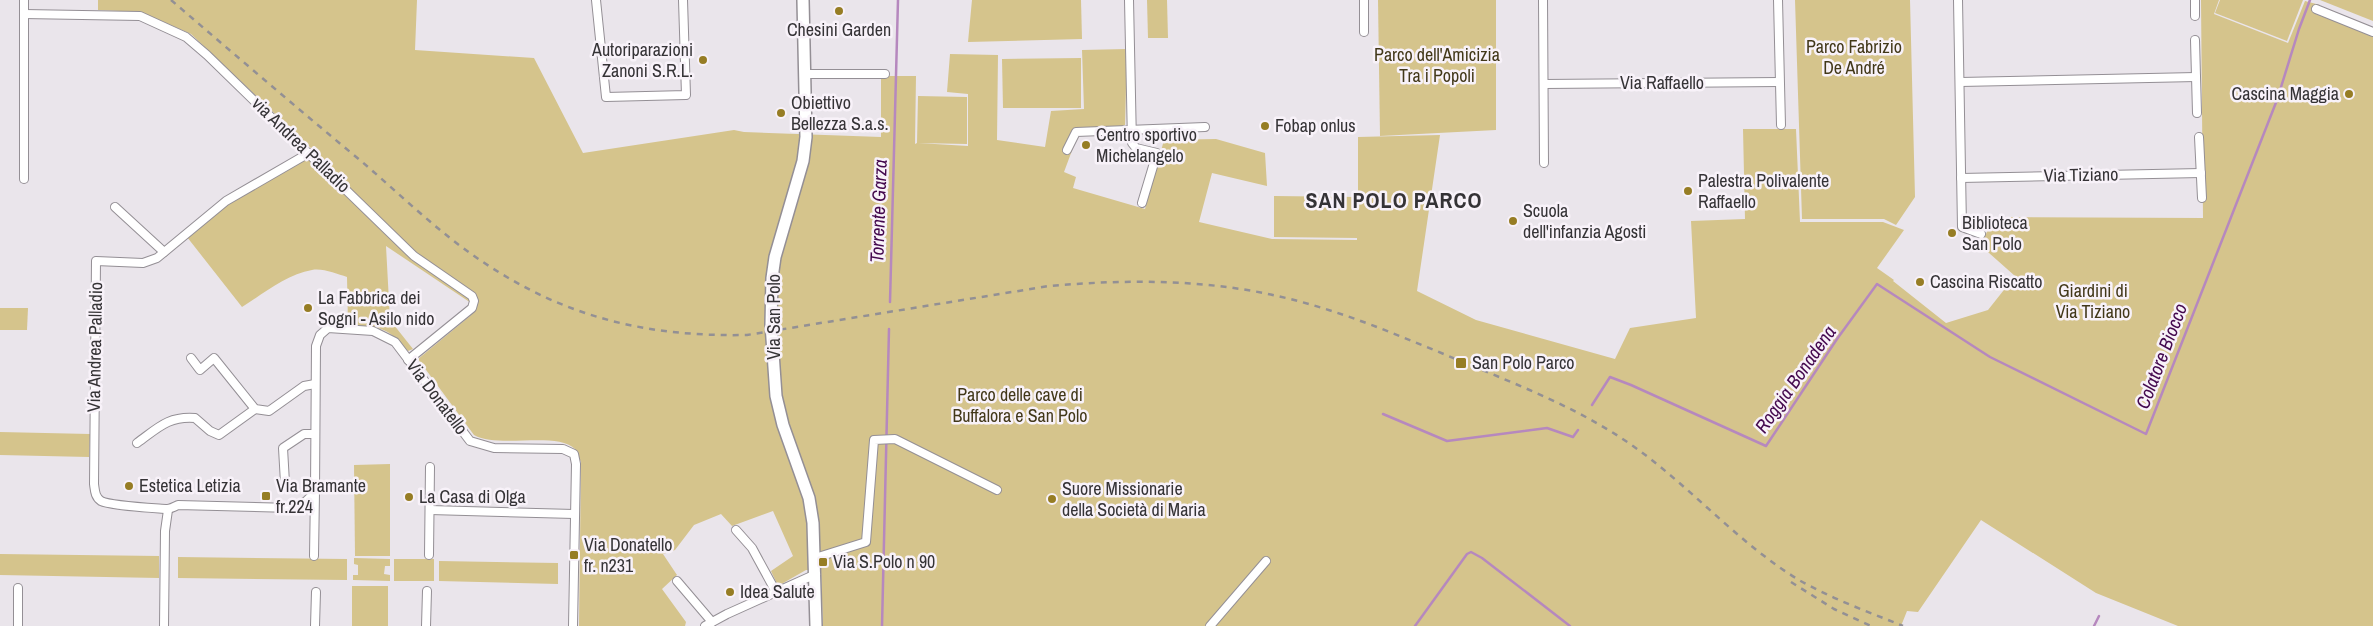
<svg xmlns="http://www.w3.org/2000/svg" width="2373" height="626" font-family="'Archivo Narrow',sans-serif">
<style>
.green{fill:#d5c48c}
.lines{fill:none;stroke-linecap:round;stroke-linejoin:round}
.stream{stroke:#b688be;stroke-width:2.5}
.minor-casing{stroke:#948f95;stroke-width:10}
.secondary-casing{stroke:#948f95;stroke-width:14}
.minor{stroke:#fff;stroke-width:8}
.secondary{stroke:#fff;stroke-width:11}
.rail{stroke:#939094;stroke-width:2.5;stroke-dasharray:6 6;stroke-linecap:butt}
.poi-dot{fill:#967d24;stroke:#f8f2f9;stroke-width:2}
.labels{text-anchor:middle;stroke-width:5;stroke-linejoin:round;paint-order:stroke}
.poi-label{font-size:18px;fill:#353336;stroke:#f8f2f9;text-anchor:start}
.park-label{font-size:18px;fill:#423819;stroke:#f8f2f9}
.street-label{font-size:18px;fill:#353336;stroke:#f8f2f9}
.water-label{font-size:19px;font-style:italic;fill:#44094e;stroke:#f8f2f9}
.district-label{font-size:22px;font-weight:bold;letter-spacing:1px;fill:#353336;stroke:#f8f2f9}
</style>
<rect width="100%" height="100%" fill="#eae5eb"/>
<g class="green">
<path d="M 98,0 L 417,0 L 415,50 L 534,58 L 583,153 L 734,130 L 744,132 L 881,137 L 881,76 L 916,76 L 915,144 L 917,143 L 918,96 L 967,97 L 967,144 L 918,143 L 968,146 L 968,94 L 947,92 L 950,54 L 998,55 L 997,140 L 1045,147 L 1051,111 L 1084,109 L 1082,50 L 1127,49 L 1125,127 L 1080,129 L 1064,172 L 1076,177 L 1073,188 L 1145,209 L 1164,140 L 1216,139 L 1265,153 L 1267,186 L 1212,173 L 1199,222 L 1272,239 L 1357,240 L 1357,238 L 1274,237 L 1274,196 L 1358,197 L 1358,137 L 1440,135 L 1417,291 L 1476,320 L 1615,359 L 1630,328 L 1696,318 L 1691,221 L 1745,219 L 1743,129 L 1796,129 L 1800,222 L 1883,222 L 1904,230 L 1877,268 L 1894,280 L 1893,281 L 1946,323 L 1988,310 L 2015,276 L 1980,245 L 1995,217 L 2203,218 L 2201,0 L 2219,0 L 2214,14 L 2288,43 L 2305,1 L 2320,5 L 2316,14 L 2373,36 L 2373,626 L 2178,626 L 2096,593 L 1981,520 L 1918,612 L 1907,611 L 1901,626 L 823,626 L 821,570 L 806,570 L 778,586 L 771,571 L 793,556 L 773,511 L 732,526 L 721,514 L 694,525 L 675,550 L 663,554 L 677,575 L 662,589 L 686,622 L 685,626 L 579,626 L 581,462 L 575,449 C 556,431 499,449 474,435 L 418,359 L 470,316 L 477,307 L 386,246 L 390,320 L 413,349 L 408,351 C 386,326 381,327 348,325 L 347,277 C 337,274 323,268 312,270 C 287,274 263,294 242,307 L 187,237 L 227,202 L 313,150 L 191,34 L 141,12 L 98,10 Z"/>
<path d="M 972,0 L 1081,0 L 1082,39 L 968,42 Z"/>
<path d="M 1147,0 L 1167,0 L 1168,38 L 1148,38 Z"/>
<path d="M 1378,0 L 1496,0 L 1496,130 L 1380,136 Z"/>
<path d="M 1795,0 L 1910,0 L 1915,197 L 1896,225 L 1884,219 L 1802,219 Z"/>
<path d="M 2220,0 L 2303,0 L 2287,41 L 2215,13 Z"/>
<path d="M 2320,0 L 2373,0 L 2373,21 Z"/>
<path d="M 1081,58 L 1081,108 L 1003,108 L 1002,59 Z"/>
<path d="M 0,308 L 28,308 L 27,330 L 0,330 Z"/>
<path d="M 0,432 L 90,434 L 89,457 L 0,455 Z"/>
<path d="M 390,464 L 390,556 L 355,556 L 354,465 Z"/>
<path d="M 0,554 L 159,556 L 159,578 L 0,575 Z"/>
<path d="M 178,557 L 347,559 L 347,580 L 178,578 Z"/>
<path d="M 354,558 L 390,559 L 390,566 L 385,566 L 384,574 L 390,575 L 390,581 L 353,580 L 353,575 L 358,575 L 358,565 L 354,564 Z"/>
<rect x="394" y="559" width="40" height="22"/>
<path d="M 439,561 L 558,563 L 558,584 L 439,581 Z"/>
<rect x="352" y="586" width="36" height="40"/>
</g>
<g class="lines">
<g class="stream">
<path d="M 890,302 L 898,0"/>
<path d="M 1592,405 L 1610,377 L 1631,385 L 1766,446 L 1837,339 L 1877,284 L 1990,357 L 2146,434 L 2277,100 L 2299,29 L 2310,0"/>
<path d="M 1383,414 L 1447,441 L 1547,428 L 1573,437 L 1578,430"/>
<path d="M 882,626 L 889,329"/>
<path d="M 1415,626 L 1467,554 L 1471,552 L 1482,558 L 1570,626"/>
<path d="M 2094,626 L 2099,616"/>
</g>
<g class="minor-casing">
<g id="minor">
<path d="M 596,0 L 606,97 L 686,95 L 683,0"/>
<path d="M 1129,0 L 1132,143 L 1136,148 L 1157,153 L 1142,203"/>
<path d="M 1364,0 L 1364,32"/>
<path d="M 1543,0 L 1544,163"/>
<path d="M 1778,0 L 1781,125"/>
<path d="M 1958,0 L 1962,227 L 1981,234"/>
<path d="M 2195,0 L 2195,16"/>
<path d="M 2316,9 L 2373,32"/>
<path d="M 24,14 L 140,16 L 186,37 L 207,55 L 414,256 L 472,296 L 474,301 L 472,308 L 408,360"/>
<path d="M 2195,40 L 2197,113"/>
<path d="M 804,74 L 885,74"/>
<path d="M 1960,82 L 2196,77"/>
<path d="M 1544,84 L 1779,82"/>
<path d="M 2199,137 L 2202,198"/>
<path d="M 1067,150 L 1076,132 L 1205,127"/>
<path d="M 309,153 L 226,201 L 157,258 L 143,263 L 96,261 L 94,484 C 95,491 95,497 101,501 C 111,506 154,508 167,509 C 170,509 174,507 178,505 L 292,508 C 303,505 310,500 315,490 L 316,346 L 320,335 L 328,328 L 373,331 L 395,342 L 470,441 L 494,448 L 563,449 L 574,454 L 576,464 L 573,626"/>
<path d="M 1961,178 L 2201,173"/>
<path d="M 24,179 L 24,0"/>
<path d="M 115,207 L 164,252"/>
<path d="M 191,358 L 200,370 L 214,358 L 255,409 L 269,411 L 304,386 L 315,384"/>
<path d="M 137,443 C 158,428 168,416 195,418 L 210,431 L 219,435 L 255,409"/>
<path d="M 285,483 L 283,448 L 304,434 L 315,434"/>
<path d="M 430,510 L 574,514"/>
<path d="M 736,530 L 752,548 L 776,592"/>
<path d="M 429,555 L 430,467"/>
<path d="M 314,556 L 315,492"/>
<path d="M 815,558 L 866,542 L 874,440 L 895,439 L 997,490"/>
<path d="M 677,581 L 712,622"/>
<path d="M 18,626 L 18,588"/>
<path d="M 164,626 L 165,531 L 168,510"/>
<path d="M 315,626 L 316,592"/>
<path d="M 426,626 L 427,591"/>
<path d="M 705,626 L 727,614 L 816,574"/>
<path d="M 1210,626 L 1266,561"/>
</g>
</g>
<g class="secondary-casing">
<path id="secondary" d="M 803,0 L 806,137 L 803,161 L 775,257 L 772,278 L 771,324 L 776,396 L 783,425 L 809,498 L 813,523 L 816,626"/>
</g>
<use href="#minor" class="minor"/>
<use href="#secondary" class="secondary"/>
<g class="rail">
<path d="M 171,0 C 234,54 297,108 361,161 C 401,195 439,233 483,262 C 566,318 649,337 747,335 L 1049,286 C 1130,279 1211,279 1290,299 C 1351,314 1409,340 1468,364 C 1525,388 1582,410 1633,446 C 1691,487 1738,543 1799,580 C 1832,599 1869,612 1903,626"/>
<path d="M 1791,582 L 1834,609 L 1871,626"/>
</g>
</g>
<g class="poi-dot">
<circle cx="839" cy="11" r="5"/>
<circle cx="703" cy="60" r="5"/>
<circle cx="2349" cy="94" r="5"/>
<circle cx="781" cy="113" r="5"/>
<circle cx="1265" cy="126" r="5"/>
<circle cx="1086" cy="145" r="5"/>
<circle cx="1688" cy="191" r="5"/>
<circle cx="1513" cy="221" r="5"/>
<circle cx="1952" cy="233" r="5"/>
<circle cx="1920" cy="282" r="5"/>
<circle cx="308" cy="308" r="5"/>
<rect x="1455" y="357" width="12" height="12" rx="2.5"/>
<circle cx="129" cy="486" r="5"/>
<rect x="261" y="491" width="10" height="10" rx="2.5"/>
<circle cx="409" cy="497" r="5"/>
<circle cx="1052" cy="499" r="5"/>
<rect x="569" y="550" width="10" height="10" rx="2.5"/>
<rect x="818" y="557" width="10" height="10" rx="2.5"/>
<circle cx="730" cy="592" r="5"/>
</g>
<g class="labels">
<g class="poi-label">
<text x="839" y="36" text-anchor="middle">Chesini Garden</text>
<text x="693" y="56" text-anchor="end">Autoriparazioni<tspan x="693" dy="21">Zanoni S.R.L.</tspan></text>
<text x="2339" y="100" text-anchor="end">Cascina Maggia</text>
<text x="791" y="109">Obiettivo<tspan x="791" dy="21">Bellezza S.a.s.</tspan></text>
<text x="1275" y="132">Fobap onlus</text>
<text x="1096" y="141">Centro sportivo<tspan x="1096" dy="21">Michelangelo</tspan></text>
<text x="1698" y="187">Palestra Polivalente<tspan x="1698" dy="21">Raffaello</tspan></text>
<text x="1523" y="217">Scuola<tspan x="1523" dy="21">dell'infanzia Agosti</tspan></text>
<text x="1962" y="229">Biblioteca<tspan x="1962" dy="21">San Polo</tspan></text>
<text x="1930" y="288">Cascina Riscatto</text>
<text x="318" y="304">La Fabbrica dei<tspan x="318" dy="21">Sogni - Asilo nido</tspan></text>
<text x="1472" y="369">San Polo Parco</text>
<text x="139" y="492">Estetica Letizia</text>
<text x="276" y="492">Via Bramante<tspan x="276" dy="21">fr.224</tspan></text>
<text x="1062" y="495">Suore Missionarie<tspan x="1062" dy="21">della Società di Maria</tspan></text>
<text x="419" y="503">La Casa di Olga</text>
<text x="584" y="551">Via Donatello<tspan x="584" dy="21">fr. n231</tspan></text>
<text x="833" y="568">Via S.Polo n 90</text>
<text x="740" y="598">Idea Salute</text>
</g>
<g class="park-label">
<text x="1854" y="53">Parco Fabrizio<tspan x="1854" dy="21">De André</tspan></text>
<text x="1437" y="61">Parco dell'Amicizia<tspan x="1437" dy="21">Tra i Popoli</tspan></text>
<text x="2093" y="297">Giardini di<tspan x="2093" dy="21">Via Tiziano</tspan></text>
<text x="1020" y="401">Parco delle cave di<tspan x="1020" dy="21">Buffalora e San Polo</tspan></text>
</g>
<g class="street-label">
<text x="1662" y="89">Via Raffaello</text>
<text transform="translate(301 145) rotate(44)" y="6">via Andrea Palladio</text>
<text transform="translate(2081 175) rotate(-1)" y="6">Via Tiziano</text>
<text transform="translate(774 317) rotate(-90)" y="6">Via San Polo</text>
<text transform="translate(95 347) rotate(-89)" y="6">Via Andrea Palladio</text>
<text transform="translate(437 397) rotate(53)" y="6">Via Donatello</text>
</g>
<g class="water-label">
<text transform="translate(878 211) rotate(-88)" y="7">Torrente Garza</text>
<text transform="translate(2161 356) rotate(-69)" y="7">Colatore Biocco</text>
<text transform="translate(1795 379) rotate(-55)" y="7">Roggia Bonadena</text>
</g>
<g class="district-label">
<text x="1394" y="208">SAN POLO PARCO</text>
</g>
</g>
</svg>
